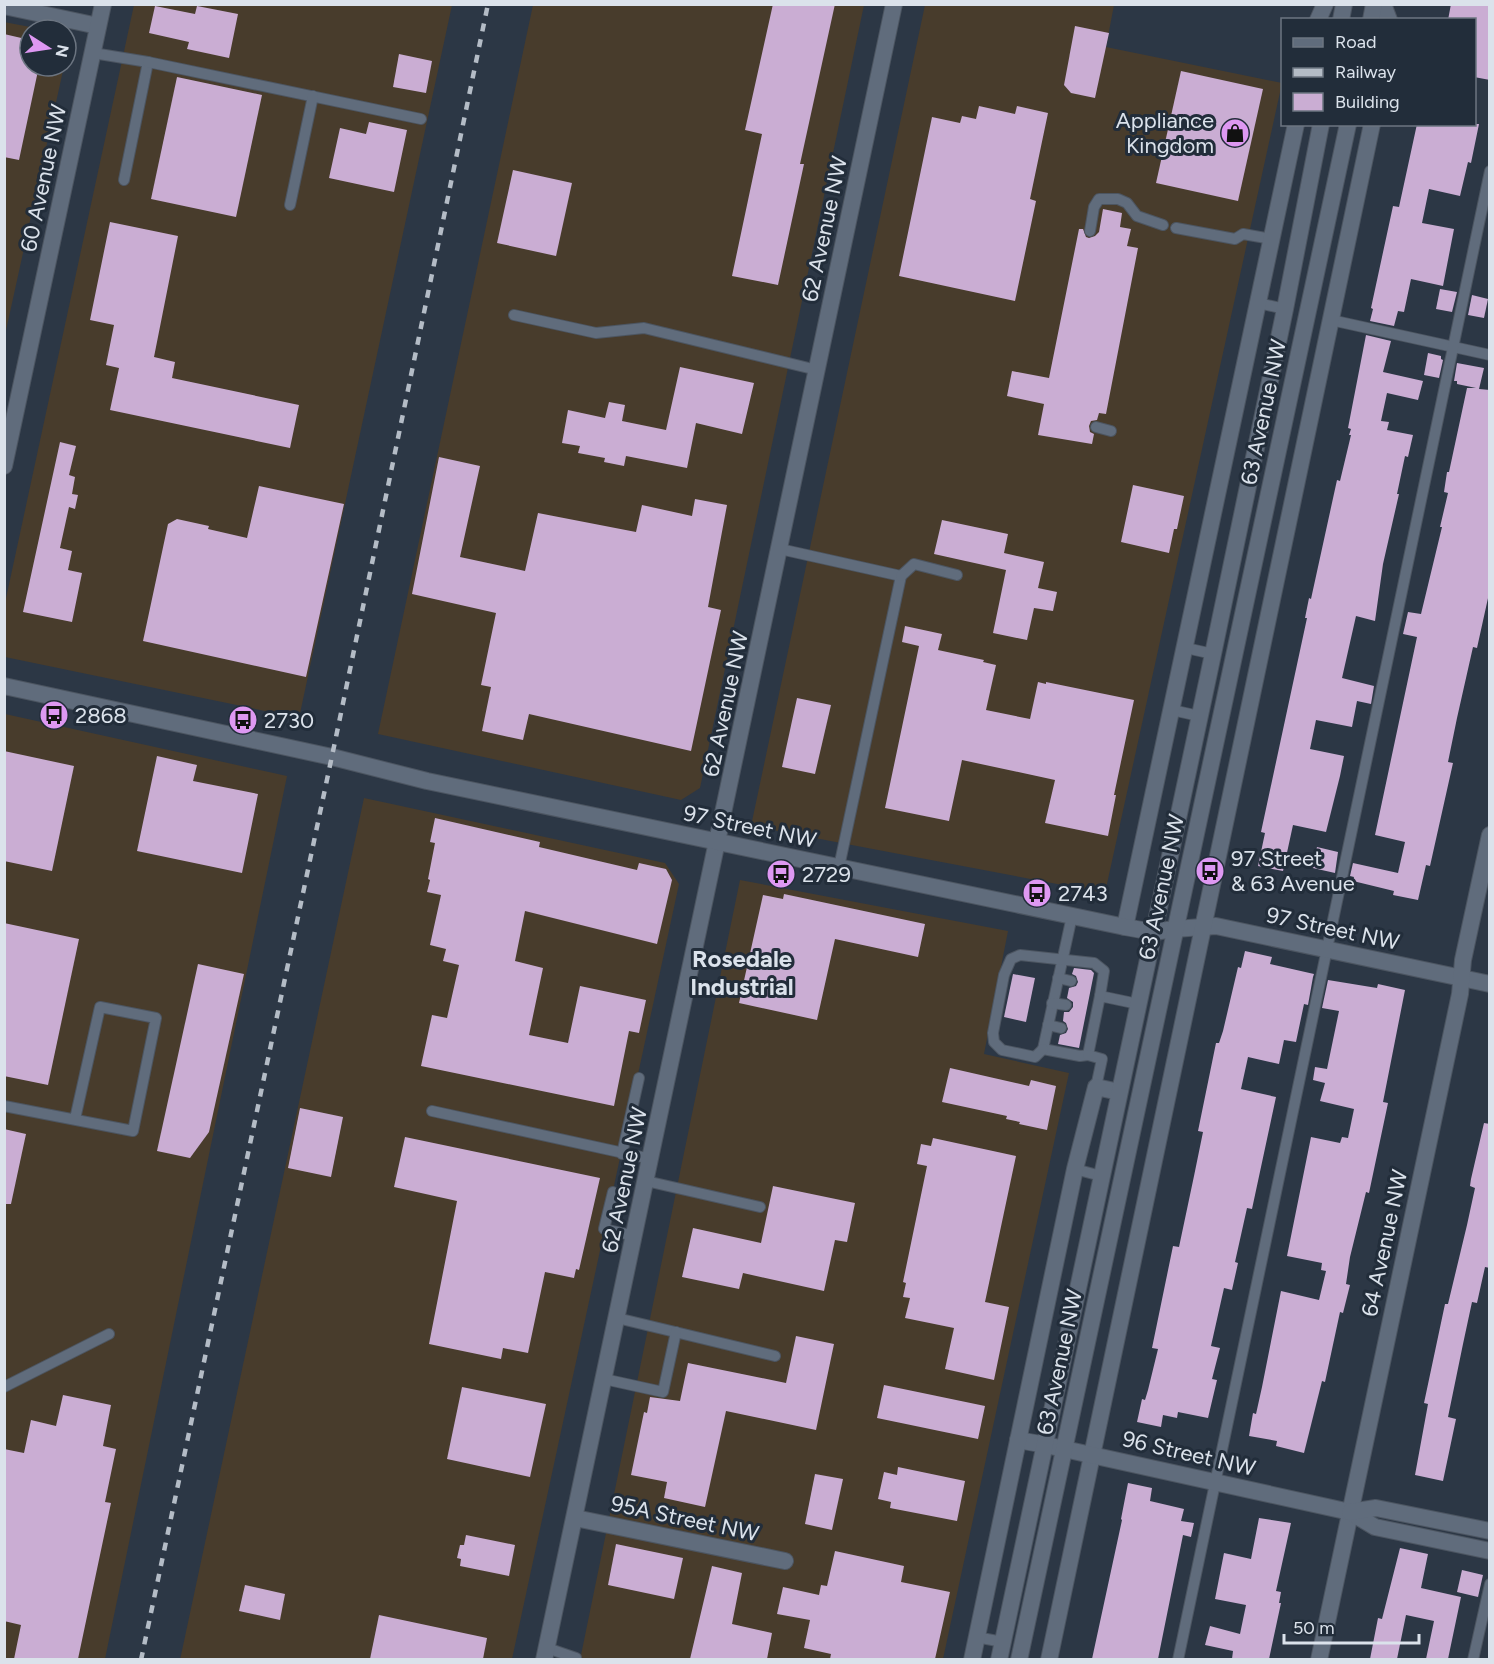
<svg xmlns="http://www.w3.org/2000/svg" width="1494" height="1664" font-family="Figtree,sans-serif">
<style>
.industrial{fill:#483c2c}
.building{fill:#caadd3}
.lines{fill:none;stroke-linecap:round;stroke-linejoin:round}
.service-casing{stroke:#4c5561;stroke-width:12}
.minor-casing{stroke:#4c5561;stroke-width:18}
.tertiary-casing{stroke:#4c5561;stroke-width:18}
.secondary-casing{stroke:#4c5561;stroke-width:18}
.service{stroke:#606c7c;stroke-width:10}
.minor{stroke:#606c7c;stroke-width:16}
.tertiary{stroke:#606c7c;stroke-width:16}
.secondary{stroke:#606c7c;stroke-width:16}
.rail{stroke:#b4bcc6;stroke-width:4.5;stroke-dasharray:8 8;stroke-linecap:butt}
.labels{text-anchor:middle;stroke-width:6;stroke-linejoin:round;paint-order:stroke}
.poi-label{font-size:22px;fill:#dbe2eb;stroke:#222d3a;text-anchor:start}
.street-label{font-size:22px;fill:#dbe2eb;stroke:#222d3a}
.neighbourhood-label{font-size:24px;font-weight:bold;fill:#dbe2eb;stroke:#222d3a}
</style>
<rect width="100%" height="100%" fill="#2c3745"/>
<g class="industrial">
<path d="M 134,5 L 452,5 L 299,718 L 5,657 L 5,603 Z"/>
<path d="M 533,5 L 864,5 L 700,788 L 681,800 L 378,734 Z"/>
<path d="M 925,5 L 1114,5 L 1106,47 L 1282,83 L 1105,893 L 751,826 Z"/>
<path d="M 4,22 L 46,30 L 30,30 L 30,66 L 64,66 L 5,335 Z"/>
<path d="M 5,714 L 287,776 L 105,1659 L 5,1660 Z"/>
<path d="M 364,798 L 665,863 L 679,884 L 512,1659 L 180,1660 Z"/>
<path d="M 740,880 L 1008,931 L 984,1054 L 1069,1073 L 943,1659 L 580,1660 Z"/>
</g>
<g class="building">
<path d="M 773,4 L 835,4 L 800,164 L 804,164 L 778,285 L 732,276 L 762,134 L 745,130 Z"/>
<path d="M 1451,4 L 1490,4 L 1490,80 L 1474,77 L 1474,20 L 1448,20 Z"/>
<path d="M 155,6 L 195,14 L 197,6 L 238,14 L 229,58 L 187,49 L 189,42 L 149,33 Z"/>
<path d="M 1075,26 L 1109,33 L 1095,98 L 1071,93 L 1064,85 Z"/>
<path d="M 4,34 L 30,40 L 30,66 L 39,66 L 19,160 L 4,157 Z"/>
<path d="M 399,54 L 432,61 L 426,93 L 393,87 Z"/>
<path d="M 1181,71 L 1263,89 L 1238,201 L 1156,183 Z"/>
<path d="M 177,77 L 262,95 L 236,217 L 151,199 Z"/>
<path d="M 979,106 L 1015,114 L 1017,106 L 1048,113 L 1030,199 L 1036,201 L 1015,301 L 899,276 L 932,117 L 960,123 L 962,116 L 976,119 Z"/>
<path d="M 369,122 L 407,130 L 394,192 L 329,178 L 340,128 L 366,134 Z"/>
<path d="M 1417,124 L 1479,124 L 1471,163 L 1468,162 L 1460,196 L 1429,189 L 1422,223 L 1454,229 L 1443,286 L 1411,279 L 1404,312 L 1398,311 L 1394,326 L 1370,321 L 1373,309 L 1371,308 L 1393,206 L 1399,207 Z"/>
<path d="M 513,170 L 572,183 L 556,256 L 497,243 Z"/>
<path d="M 1103,209 L 1122,213 L 1120,227 L 1131,229 L 1127,246 L 1138,248 L 1106,414 L 1099,413 L 1097,420 L 1091,421 L 1089,426 L 1090,432 L 1094,434 L 1092,444 L 1038,435 L 1044,404 L 1007,396 L 1012,371 L 1049,378 L 1079,229 L 1083,229 L 1086,237 L 1089,238 L 1095,236 L 1099,232 Z"/>
<path d="M 110,222 L 178,236 L 154,357 L 175,362 L 172,378 L 299,405 L 290,448 L 110,410 L 119,368 L 106,365 L 114,325 L 90,320 Z"/>
<path d="M 1440,289 L 1457,292 L 1452,312 L 1436,309 Z"/>
<path d="M 1472,295 L 1488,299 L 1484,318 L 1468,315 Z"/>
<path d="M 1366,335 L 1391,341 L 1383,372 L 1423,381 L 1418,400 L 1387,393 L 1381,421 L 1389,422 L 1387,430 L 1413,435 L 1408,457 L 1405,456 L 1397,494 L 1399,494 L 1383,564 L 1375,621 L 1356,616 L 1342,678 L 1374,686 L 1371,704 L 1357,701 L 1352,727 L 1316,720 L 1310,749 L 1344,756 L 1340,776 L 1326,832 L 1293,825 L 1283,871 L 1258,866 L 1265,833 L 1261,832 L 1307,618 L 1305,618 L 1309,598 L 1311,599 L 1337,480 L 1340,481 L 1351,435 L 1349,435 L 1351,429 L 1348,428 Z"/>
<path d="M 1428,353 L 1441,356 L 1441,359 L 1443,360 L 1439,378 L 1424,375 Z"/>
<path d="M 1457,363 L 1484,368 L 1479,389 L 1490,390 L 1490,589 L 1477,648 L 1473,647 L 1457,718 L 1448,762 L 1453,763 L 1430,866 L 1426,865 L 1418,900 L 1393,895 L 1394,891 L 1353,881 L 1354,877 L 1350,876 L 1353,863 L 1398,873 L 1405,842 L 1375,835 L 1417,637 L 1403,634 L 1408,612 L 1421,614 L 1442,527 L 1440,527 L 1448,493 L 1444,492 L 1447,472 L 1449,472 L 1467,388 L 1476,388 L 1457,384 L 1457,381 L 1454,381 Z"/>
<path d="M 680,367 L 754,383 L 742,434 L 696,423 L 687,468 L 626,456 L 624,466 L 604,462 L 605,458 L 578,453 L 580,446 L 562,443 L 568,410 L 605,418 L 609,402 L 625,405 L 622,421 L 666,430 Z"/>
<path d="M 60,442 L 76,446 L 69,475 L 75,477 L 72,494 L 78,495 L 75,509 L 69,507 L 60,548 L 72,551 L 68,570 L 82,573 L 72,622 L 23,612 Z"/>
<path d="M 439,457 L 480,466 L 460,557 L 525,571 L 538,513 L 636,532 L 642,505 L 692,516 L 695,499 L 727,505 L 708,607 L 721,610 L 691,751 L 529,714 L 523,740 L 482,731 L 491,687 L 481,685 L 496,613 L 412,594 Z"/>
<path d="M 1133,485 L 1184,496 L 1177,529 L 1174,529 L 1169,553 L 1121,542 Z"/>
<path d="M 259,486 L 344,504 L 306,677 L 143,641 L 168,524 L 177,519 L 209,526 L 208,529 L 247,538 Z"/>
<path d="M 942,520 L 1008,534 L 1004,553 L 1044,562 L 1038,588 L 1057,592 L 1053,611 L 1034,608 L 1027,640 L 993,633 L 1006,570 L 934,554 Z"/>
<path d="M 905,626 L 942,634 L 938,650 L 984,660 L 983,662 L 996,665 L 986,710 L 1030,719 L 1038,682 L 1046,684 L 1046,682 L 1134,700 L 1114,795 L 1116,795 L 1108,836 L 1045,823 L 1055,780 L 962,760 L 949,821 L 885,808 L 919,646 L 902,642 Z"/>
<path d="M 797,698 L 831,705 L 815,774 L 782,767 Z"/>
<path d="M 4,751 L 74,766 L 52,871 L 4,861 Z"/>
<path d="M 157,756 L 197,765 L 193,781 L 258,794 L 242,873 L 137,851 Z"/>
<path d="M 435,818 L 540,842 L 539,847 L 637,870 L 639,863 L 666,869 L 672,880 L 657,944 L 525,911 L 515,961 L 543,968 L 529,1035 L 568,1043 L 580,986 L 646,1000 L 639,1033 L 629,1031 L 614,1106 L 421,1066 L 432,1015 L 447,1018 L 459,965 L 443,961 L 446,949 L 430,945 L 441,895 L 427,892 L 430,880 L 428,879 L 435,843 L 430,842 Z"/>
<path d="M 1317,847 L 1338,852 L 1335,873 L 1304,866 L 1307,853 L 1315,855 Z"/>
<path d="M 784,894 L 925,924 L 918,957 L 835,939 L 817,1020 L 739,1003 L 763,895 L 783,899 Z"/>
<path d="M 4,923 L 79,939 L 48,1085 L 4,1076 Z"/>
<path d="M 1245,951 L 1272,957 L 1270,964 L 1314,974 L 1313,977 L 1308,1005 L 1304,1004 L 1296,1042 L 1284,1040 L 1279,1064 L 1248,1057 L 1241,1089 L 1276,1097 L 1252,1209 L 1247,1208 L 1235,1262 L 1238,1263 L 1232,1290 L 1224,1288 L 1211,1346 L 1220,1348 L 1212,1379 L 1217,1380 L 1208,1418 L 1178,1412 L 1177,1418 L 1163,1415 L 1161,1427 L 1137,1422 L 1142,1399 L 1145,1400 L 1148,1390 L 1158,1349 L 1152,1348 L 1173,1246 L 1179,1247 L 1194,1176 L 1203,1132 L 1198,1131 L 1216,1043 L 1219,1043 L 1223,1031 L 1238,967 L 1241,968 Z"/>
<path d="M 198,964 L 244,974 L 209,1132 L 190,1158 L 157,1151 Z"/>
<path d="M 1074,968 L 1091,970 L 1094,973 L 1079,1048 L 1058,1044 L 1060,1035 L 1066,1033 L 1068,1029 L 1066,1023 L 1063,1021 L 1064,1012 L 1069,1012 L 1073,1007 L 1073,1002 L 1067,998 L 1069,988 L 1076,986 L 1078,982 L 1076,976 L 1072,974 Z"/>
<path d="M 1013,974 L 1035,978 L 1026,1022 L 1004,1017 Z"/>
<path d="M 1328,980 L 1377,988 L 1378,984 L 1405,990 L 1383,1102 L 1388,1103 L 1369,1193 L 1366,1192 L 1350,1257 L 1346,1284 L 1350,1285 L 1343,1313 L 1340,1312 L 1325,1382 L 1322,1381 L 1304,1453 L 1276,1446 L 1277,1441 L 1249,1436 L 1253,1413 L 1256,1414 L 1262,1387 L 1281,1291 L 1319,1300 L 1326,1271 L 1321,1270 L 1322,1263 L 1287,1256 L 1311,1137 L 1340,1143 L 1342,1137 L 1348,1138 L 1354,1109 L 1320,1101 L 1325,1083 L 1313,1080 L 1315,1067 L 1327,1069 L 1339,1011 L 1322,1008 Z"/>
<path d="M 950,1068 L 1029,1086 L 1031,1080 L 1056,1086 L 1047,1130 L 1019,1124 L 1020,1122 L 1006,1119 L 1007,1116 L 942,1102 Z"/>
<path d="M 300,1108 L 343,1117 L 331,1177 L 288,1168 Z"/>
<path d="M 1484,1123 L 1490,1124 L 1490,1268 L 1485,1267 L 1477,1303 L 1472,1302 L 1463,1344 L 1448,1417 L 1456,1419 L 1443,1481 L 1415,1475 L 1428,1404 L 1424,1403 L 1445,1304 L 1448,1304 L 1467,1225 L 1475,1188 L 1470,1186 L 1471,1179 Z"/>
<path d="M 4,1129 L 26,1134 L 11,1204 L 4,1204 Z"/>
<path d="M 405,1137 L 600,1178 L 579,1270 L 576,1269 L 574,1278 L 545,1272 L 528,1353 L 503,1348 L 501,1359 L 429,1344 L 457,1201 L 394,1187 Z"/>
<path d="M 933,1138 L 1016,1156 L 985,1302 L 1009,1307 L 994,1380 L 945,1369 L 954,1328 L 905,1318 L 910,1298 L 903,1297 L 906,1283 L 903,1282 L 927,1166 L 917,1164 L 921,1144 L 931,1146 Z"/>
<path d="M 773,1186 L 855,1203 L 847,1242 L 835,1240 L 824,1291 L 743,1273 L 739,1289 L 682,1277 L 693,1228 L 761,1243 Z"/>
<path d="M 796,1336 L 834,1344 L 816,1430 L 726,1411 L 705,1507 L 664,1498 L 667,1482 L 631,1475 L 644,1412 L 647,1413 L 650,1397 L 680,1401 L 688,1363 L 786,1383 Z"/>
<path d="M 884,1385 L 985,1406 L 978,1439 L 877,1418 Z"/>
<path d="M 462,1387 L 546,1404 L 530,1477 L 447,1459 Z"/>
<path d="M 63,1395 L 111,1405 L 103,1446 L 116,1449 L 105,1502 L 111,1503 L 78,1659 L 14,1659 L 21,1625 L 4,1621 L 4,1449 L 24,1453 L 31,1420 L 56,1426 Z"/>
<path d="M 898,1467 L 965,1481 L 957,1521 L 890,1508 L 891,1502 L 878,1499 L 884,1472 L 897,1475 Z"/>
<path d="M 815,1474 L 843,1479 L 832,1530 L 805,1524 Z"/>
<path d="M 1128,1483 L 1152,1488 L 1150,1501 L 1184,1509 L 1181,1521 L 1194,1523 L 1191,1537 L 1183,1535 L 1158,1659 L 1092,1659 L 1122,1520 L 1121,1519 Z"/>
<path d="M 1259,1518 L 1291,1523 L 1276,1591 L 1281,1592 L 1279,1603 L 1281,1603 L 1269,1659 L 1232,1659 L 1233,1651 L 1205,1645 L 1210,1626 L 1240,1634 L 1246,1605 L 1215,1599 L 1224,1553 L 1251,1559 Z"/>
<path d="M 466,1535 L 515,1545 L 509,1576 L 460,1566 L 461,1559 L 457,1558 L 460,1545 L 464,1545 Z"/>
<path d="M 616,1544 L 683,1558 L 674,1599 L 608,1585 Z"/>
<path d="M 1400,1548 L 1428,1554 L 1421,1588 L 1461,1597 L 1448,1659 L 1426,1659 L 1434,1621 L 1406,1615 L 1397,1659 L 1370,1659 L 1378,1618 L 1382,1619 Z"/>
<path d="M 835,1551 L 904,1566 L 901,1582 L 950,1592 L 935,1659 L 830,1659 L 831,1654 L 804,1648 L 810,1620 L 777,1614 L 783,1587 L 819,1595 L 821,1585 L 827,1586 Z"/>
<path d="M 712,1566 L 742,1573 L 732,1624 L 772,1633 L 767,1659 L 690,1659 Z"/>
<path d="M 1462,1570 L 1483,1575 L 1478,1597 L 1457,1592 Z"/>
<path d="M 245,1585 L 285,1594 L 280,1620 L 239,1611 Z"/>
<path d="M 379,1615 L 487,1638 L 483,1659 L 370,1659 Z"/>
</g>
<g class="lines">
<g class="service-casing">
<g id="service">
<path d="M 93,53 L 148,62 L 124,180"/>
<path d="M 148,62 L 421,119"/>
<path d="M 290,205 L 313,96"/>
<path d="M 1176,228 L 1235,239 L 1243,234 L 1272,239"/>
<path d="M 1090,231 L 1094,207 L 1099,199 L 1118,199 L 1127,203 L 1137,216 L 1163,225"/>
<path d="M 1258,303 L 1285,309"/>
<path d="M 514,315 L 596,333 L 644,328 L 817,370"/>
<path d="M 1331,320 L 1490,355"/>
<path d="M 1096,427 L 1111,431"/>
<path d="M 780,549 L 901,576 L 839,867"/>
<path d="M 901,576 L 914,564 L 957,575"/>
<path d="M 1186,648 L 1213,654"/>
<path d="M 1172,710 L 1199,716"/>
<path d="M 1072,916 L 1043,1049 L 1080,1056 L 1088,1055 L 1100,996 L 1138,1004"/>
<path d="M 1058,978 L 1071,981"/>
<path d="M 1052,1003 L 1066,1005"/>
<path d="M 1048,1025 L 1061,1028"/>
<path d="M 1043,1049 L 1035,1057 L 1002,1050 L 994,1042 L 993,1033 L 1004,975 L 1011,959 L 1020,955 L 1094,963 L 1104,971 L 1100,996"/>
<path d="M 1088,1055 L 1102,1059 L 1096,1087"/>
<path d="M 4,1106 L 133,1131 L 156,1018 L 100,1007 L 75,1119"/>
<path d="M 432,1111 L 651,1159"/>
<path d="M 622,1154 L 639,1078"/>
<path d="M 1075,1169 L 1101,1176"/>
<path d="M 646,1181 L 760,1207"/>
<path d="M 613,1192 L 604,1229 L 635,1236"/>
<path d="M 617,1318 L 775,1356"/>
<path d="M 604,1379 L 663,1392 L 676,1332"/>
<path d="M 4,1387 L 109,1334"/>
<path d="M 976,1637 L 1003,1642"/>
<path d="M 547,1648 L 576,1658 L 576,1660"/>
<path d="M 1178,1660 L 1490,171"/>
<path d="M 1473,1660 L 1490,1584"/>
</g>
</g>
<g class="minor-casing">
<g id="minor">
<path d="M 1383,4 L 1389,20"/>
<path d="M 4,6 L 98,26"/>
<path d="M 1318,20 L 1325,4"/>
<path d="M 1125,927 L 1296,124"/>
<path d="M 1175,929 L 1216,926 L 1490,984"/>
<path d="M 1018,1440 L 1046,1445"/>
<path d="M 575,1518 L 785,1561"/>
<path d="M 544,1660 L 894,4"/>
<path d="M 972,1660 L 1075,1169 L 1096,1087 L 1119,1092"/>
<path d="M 1049,1660 L 1372,124"/>
<path d="M 1319,1660 L 1460,994 L 1463,960 L 1490,835"/>
</g>
</g>
<g class="tertiary-casing">
<g id="tertiary">
<path d="M 4,466 L 103,4"/>
<path d="M 4,686 L 332,757 L 427,781 L 1125,927 L 1153,932 L 1175,929"/>
<path d="M 1046,1445 L 1350,1512 L 1375,1527 L 1490,1551"/>
<path d="M 1350,1512 L 1376,1508 L 1490,1531"/>
</g>
</g>
<g class="secondary-casing">
<g id="secondary">
<path d="M 1341,20 L 1344,4"/>
<path d="M 1371,20 L 1374,4"/>
<path d="M 999,1660 L 1213,654 L 1285,309 L 1321,124"/>
<path d="M 1019,1660 L 1348,124"/>
</g>
</g>
<use href="#service" class="service"/>
<use href="#minor" class="minor"/>
<use href="#tertiary" class="tertiary"/>
<use href="#secondary" class="secondary"/>
<path class="rail" d="M 141,1660 L 336,737 L 488,4"/>
</g>
<defs>
<g id="shop-disc" transform="scale(1.5)"><circle r="9.5" fill="#de98f2" stroke="#222d3a"/><path d="M-5-2.5h2.3a2.7 3.5 0 0 1 5.4 0H5L5.5 6h-11ZM-1.5-2.5h3a1.5 2.3 0 0 0-3 0Z" fill="#111"/></g>
<g id="bus-disc" transform="scale(1.5)"><circle r="9.5" fill="#de98f2" stroke="#222d3a"/><path d="M-5-6H5V4H4V6H2V4H-2V6H-4V4H-5ZM-3.5-4V0h7V-4ZM-3.5 1.2v1.5H-2V1.2ZM2 1.2v1.5H3.5V1.2Z" fill="#111"/></g>
</defs>
<g fill-rule="evenodd">
<use href="#shop-disc" x="1235" y="133"/>
<use href="#bus-disc" x="54" y="715"/>
<use href="#bus-disc" x="243" y="720"/>
<use href="#bus-disc" x="1210" y="871"/>
<use href="#bus-disc" x="781" y="874"/>
<use href="#bus-disc" x="1037" y="893"/>
</g>
<g class="labels">
<g class="poi-label">
<text x="1214" y="128" text-anchor="end">Appliance<tspan x="1214" dy="25">Kingdom</tspan></text>
<text x="75" y="723">2868</text>
<text x="264" y="728">2730</text>
<text x="1231" y="866">97 Street<tspan x="1231" dy="25">&amp; 63 Avenue</tspan></text>
<text x="802" y="882">2729</text>
<text x="1058" y="901">2743</text>
</g>
<g class="street-label">
<text transform="translate(43 178) rotate(-78)" y="8">60 Avenue NW</text>
<text transform="translate(824 229) rotate(-78)" y="8">62 Avenue NW</text>
<text transform="translate(1263 412) rotate(-78)" y="8">63 Avenue NW</text>
<text transform="translate(725 704) rotate(-78)" y="8">62 Avenue NW</text>
<text transform="translate(750 826) rotate(12)" y="8">97 Street NW</text>
<text transform="translate(1161 887) rotate(-78)" y="8">63 Avenue NW</text>
<text transform="translate(1333 928) rotate(12)" y="8">97 Street NW</text>
<text transform="translate(624 1180) rotate(-78)" y="8">62 Avenue NW</text>
<text transform="translate(1384 1243) rotate(-78)" y="8">64 Avenue NW</text>
<text transform="translate(1059 1362) rotate(-78)" y="8">63 Avenue NW</text>
<text transform="translate(1189 1453) rotate(13)" y="8">96 Street NW</text>
<text transform="translate(685 1518) rotate(12)" y="8">95A Street NW</text>
</g>
<g class="neighbourhood-label">
<text x="742" y="967">Rosedale<tspan x="742" dy="28">Industrial</tspan></text>
</g>
</g>
<rect width="1494" height="1664" fill="none" stroke="#dbe2eb" stroke-width="12"/>
<rect x="1281" y="18" width="195" height="108" fill="#222d3a" stroke="#6c7581" stroke-width="1.5"/>
<rect x="1293" y="38" width="30" height="9" fill="#606c7c" stroke="#6c7581" stroke-width="1.5"/>
<text x="1335" y="48" font-size="18" fill="#dbe2eb">Road</text>
<rect x="1293" y="68" width="30" height="9" fill="#b4bcc6" stroke="#6c7581" stroke-width="1.5"/>
<text x="1335" y="78" font-size="18" fill="#dbe2eb">Railway</text>
<rect x="1293" y="93" width="30" height="18" fill="#caadd3" stroke="#6c7581" stroke-width="1.5"/>
<text x="1335" y="108" font-size="18" fill="#dbe2eb">Building</text>
<g transform="translate(48 48) rotate(102)"><circle r="28" fill="#222d3a" stroke="#6c7581" stroke-width="1.5"/>
<path d="M0-4.5L10 22L0 15L-10 22Z" fill="#de98f2"/>
<text y="-9" font-size="16" font-weight="bold" text-anchor="middle" fill="#dbe2eb">N</text>
</g>
<path d="M1284 1634v9h135v-9" fill="none" stroke="#dbe2eb" stroke-width="3"/>
<text x="1293" y="1634" font-size="18" fill="#dbe2eb" stroke="#222d3a" stroke-width="4.5" paint-order="stroke">50 m</text>
</svg>
